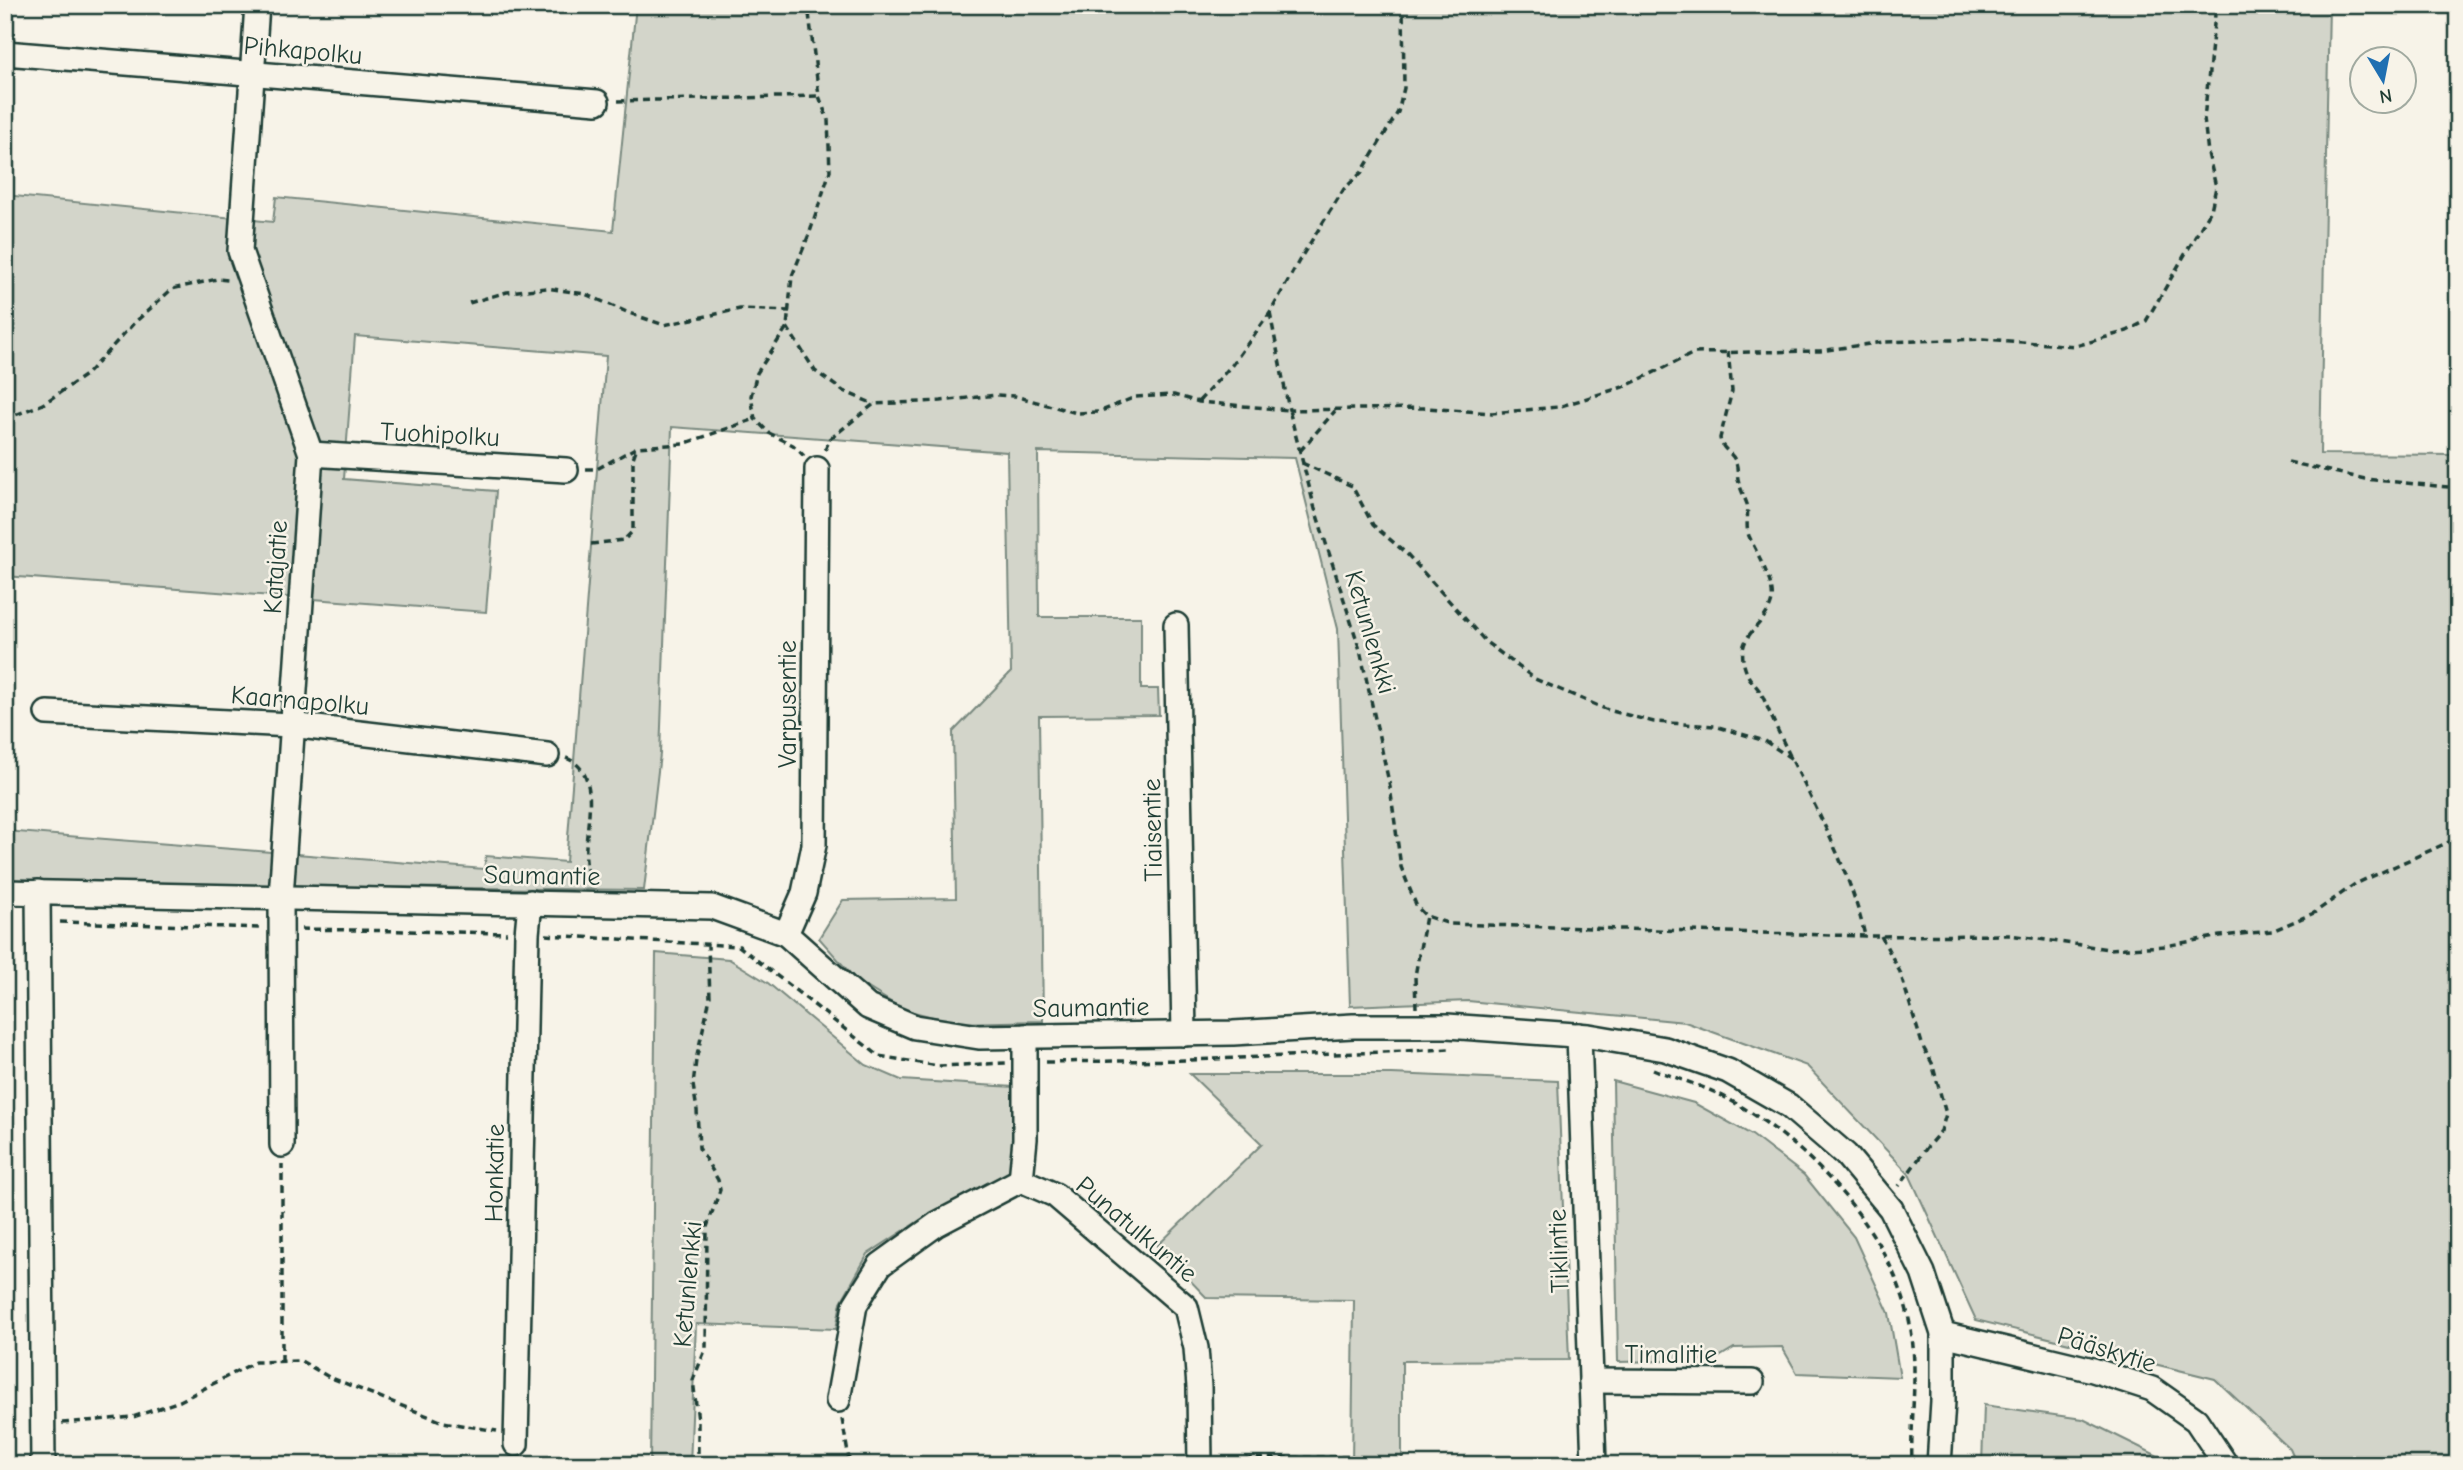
<svg xmlns="http://www.w3.org/2000/svg" width="2463" height="1470" font-family="'Comic Neue',sans-serif">
<style>
.green{fill:#d3d5ca;stroke:#79897f;stroke-width:2}
.lines{fill:none;stroke-linecap:round;stroke-linejoin:round}
.minor-casing{stroke:#1f3d34;stroke-width:28}
.path{stroke:#1f3d34;stroke-width:3.5;stroke-dasharray:7 5;stroke-linecap:butt}
.minor{stroke:#f7f3e8;stroke-width:23}
.labels{text-anchor:middle;stroke-width:5;stroke-linejoin:round;paint-order:stroke}
.street-label{font-size:26px;fill:#1f3d34;stroke:#f7f3e8}
</style>
<rect width="100%" height="100%" fill="#f7f3e8"/>
<filter id="ink" filterUnits="userSpaceOnUse"><feTurbulence type="fractalNoise" baseFrequency=".0143" numOctaves="2"/><feDisplacementMap in="SourceGraphic" scale="14" xChannelSelector="R" yChannelSelector="G"/><feConvolveMatrix kernelMatrix="1 2 1 2 8 2 1 2 1" color-interpolation-filters="sRGB"/></filter>
<g filter="url(#ink)">
<g class="green">
<path d="M 636,5 L 2329,5 L 2320,454 L 2458,455 L 2458,1465 L 2297,1465 L 2290,1449 L 2215,1379 L 1976,1320 L 1909,1174 L 1807,1066 L 1685,1022 L 1468,1001 L 1350,1006 L 1338,629 L 1295,458 L 1038,452 L 1039,617 L 1141,617 L 1141,689 L 1158,689 L 1159,715 L 1039,716 L 1043,1021 L 956,1023 L 902,1009 L 857,981 L 819,938 L 843,900 L 956,898 L 953,732 L 1011,672 L 1007,452 L 672,427 L 660,754 L 644,890 L 5,883 L 5,831 L 484,869 L 486,856 L 566,862 L 606,356 L 355,336 L 344,479 L 496,491 L 486,612 L 5,576 L 5,195 L 273,222 L 276,197 L 613,231 Z"/>
<path d="M 656,953 L 729,959 L 768,983 L 866,1065 L 901,1080 L 1014,1087 L 1017,1130 L 1012,1175 L 920,1220 L 868,1254 L 841,1302 L 836,1329 L 696,1324 L 690,1465 L 650,1465 Z"/>
<path d="M 1190,1074 L 1392,1074 L 1558,1081 L 1569,1360 L 1402,1361 L 1402,1465 L 1352,1465 L 1354,1300 L 1207,1298 L 1157,1246 L 1262,1144 Z"/>
<path d="M 1613,1081 L 1694,1103 L 1752,1135 L 1804,1175 L 1854,1237 L 1889,1313 L 1900,1377 L 1797,1373 L 1782,1347 L 1734,1348 L 1714,1360 L 1618,1362 Z"/>
<path d="M 1984,1405 L 2083,1419 L 2176,1465 L 1982,1465 Z"/>
</g>
<g class="lines">
<g class="minor-casing">
<g id="minor">
<path d="M 257,5 L 240,251 L 311,454 L 281,897 L 282,1145"/>
<path d="M 5,53 L 597,102"/>
<path d="M 311,454 L 566,470"/>
<path d="M 1176,625 L 1184,1034"/>
<path d="M 47,713 L 291,725 L 547,755"/>
<path d="M 5,892 L 712,907 L 786,934 L 868,1007 L 915,1027 L 979,1037 L 1233,1033 L 1353,1026 L 1447,1026 L 1589,1036 L 1665,1049 L 1728,1071 L 1789,1106 L 1846,1155 L 1891,1209 L 1923,1273 L 1943,1334 L 1943,1401 L 1939,1465"/>
<path d="M 38,892 L 43,1465"/>
<path d="M 786,934 L 804,893 L 814,845 L 817,469"/>
<path d="M 1579,1035 L 1594,1465"/>
<path d="M 1025,1036 L 1025,1139 L 1021,1180 L 1055,1195 L 1186,1307 L 1196,1348 L 1199,1387 L 1200,1465"/>
<path d="M 1943,1334 L 2093,1370 L 2152,1389 L 2196,1420 L 2226,1465"/>
<path d="M 1591,1381 L 1752,1382"/>
<path d="M 838,1400 L 855,1305 L 880,1265 L 937,1224 L 1021,1180"/>
<path d="M 516,1444 L 527,934 L 530,902"/>
</g>
</g>
<g class="path">
<path d="M 618,101 L 819,96"/>
<path d="M 469,303 L 507,292 L 547,288 L 585,294 L 629,313 L 664,325 L 740,309 L 790,311"/>
<path d="M 1270,313 L 1289,410 L 1426,408 L 1492,413 L 1558,407 L 1626,386 L 1694,353 L 1820,351 L 1883,342 L 1983,339 L 2076,346 L 2127,331 L 2146,321 L 2211,210 L 2216,187 L 2208,153 L 2204,119 L 2216,5"/>
<path d="M 787,327 L 815,371 L 843,391 L 874,404"/>
<path d="M 1728,351 L 1732,391 L 1720,438 C 1722,451 1733,452 1736,463 C 1738,468 1737,474 1738,479 C 1740,488 1744,496 1747,504 C 1749,514 1745,526 1749,536 C 1756,552 1775,583 1772,600 C 1766,629 1732,633 1746,671 C 1749,681 1759,687 1763,697 C 1796,777 1846,851 1865,936"/>
<path d="M 1199,401 L 1232,365 L 1270,313 L 1300,259 L 1344,189 L 1362,172 L 1398,112 L 1404,88 L 1403,5"/>
<path d="M 5,419 L 43,404 L 87,374 L 133,324 L 172,289 L 217,279 L 228,280"/>
<path d="M 825,450 L 830,439 L 874,404 L 941,401 L 997,395 L 1015,396 L 1077,413 L 1099,412 L 1135,397 L 1174,395 L 1199,402 L 1289,410 L 1315,509 L 1360,650 L 1390,787 L 1401,867 L 1417,907 L 1426,916 L 1450,924 L 1865,936 L 2010,935 L 2109,949 L 2165,946 L 2220,936 L 2272,931 L 2314,913 L 2355,884 L 2458,838"/>
<path d="M 1300,451 L 1335,411"/>
<path d="M 804,456 L 793,445 L 769,433 L 755,419 L 751,396 L 757,373 L 787,327 L 792,276 L 810,232 L 830,171 L 828,120 L 819,96 L 808,5"/>
<path d="M 2288,462 L 2365,479 L 2458,488"/>
<path d="M 1302,463 L 1352,486 L 1373,525 L 1407,554 L 1486,642 L 1535,679 L 1608,710 L 1654,722 L 1715,726 L 1765,741 L 1792,759"/>
<path d="M 586,469 L 597,469 L 637,447 L 683,444 L 755,419"/>
<path d="M 591,544 L 624,540 L 633,531 L 633,458 L 637,447"/>
<path d="M 566,758 C 605,773 583,829 586,861 C 586,868 589,876 591,883"/>
<path d="M 5,921 L 17,921"/>
<path d="M 60,922 L 262,928"/>
<path d="M 301,929 L 507,933"/>
<path d="M 546,935 L 739,946 L 879,1056 L 938,1066 L 1007,1063"/>
<path d="M 1881,936 L 1900,972 L 1923,1047 L 1932,1063 L 1946,1114 L 1941,1131 L 1928,1146 L 1899,1186"/>
<path d="M 1416,1008 L 1415,976 L 1426,916"/>
<path d="M 1046,1062 L 1191,1060 L 1451,1049"/>
<path d="M 1653,1069 C 1677,1079 1705,1086 1728,1099 C 1806,1141 1887,1227 1908,1315 C 1920,1364 1910,1415 1912,1465"/>
<path d="M 282,1361 L 282,1164"/>
<path d="M 842,1419 L 850,1465"/>
<path d="M 62,1423 L 133,1417 L 180,1401 L 255,1362 L 301,1361 L 329,1377 L 443,1422 L 497,1431"/>
<path d="M 1221,1462 L 1250,1458 L 1352,1457 L 1374,1465"/>
<path d="M 698,1465 L 698,1421 L 693,1380 L 706,1348 L 707,1227 L 720,1190 L 718,1180 L 699,1148 L 697,1110 L 693,1085 L 696,1060 L 710,998 L 708,946"/>
</g>
<use href="#minor" class="minor"/>
</g>
</g>
<g class="labels">
<g class="street-label">
<text transform="translate(303 50) rotate(5)" y="9">Pihkapolku</text>
<text transform="translate(440 434) rotate(3)" y="9">Tuohipolku</text>
<text transform="translate(275 567) rotate(-86)" y="9">Katajatie</text>
<text transform="translate(1371 632) rotate(74)" y="9">Ketunlenkki</text>
<text transform="translate(300 700) rotate(5)" y="9">Kaarnapolku</text>
<text transform="translate(787 704) rotate(-90)" y="9">Varpusentie</text>
<text transform="translate(1152 830) rotate(-91)" y="9">Tiaisentie</text>
<text transform="translate(542 875) rotate(1)" y="9">Saumantie</text>
<text transform="translate(1091 1007) rotate(-1)" y="9">Saumantie</text>
<text transform="translate(494 1173) rotate(-89)" y="9">Honkatie</text>
<text transform="translate(1137 1229) rotate(40)" y="9">Punatulkuntie</text>
<text transform="translate(1558 1251) rotate(-92)" y="9">Tiklintie</text>
<text transform="translate(687 1284) rotate(-85)" y="9">Ketunlenkki</text>
<text transform="translate(2107 1349) rotate(17)" y="9">Pääskytie</text>
<text x="1671" y="1363">Timalitie</text>
</g>
</g>
<rect width="2463" height="1470" fill="none" stroke="#f7f3e8" stroke-width="28"/>
<rect x="14" y="14" width="2435" height="1442" fill="none" stroke="#1f3d34" stroke-width="2.5" filter="url(#ink)"/>
<g transform="translate(2383 80) rotate(170)"><circle r="33" fill="#f7f3e8" stroke="#a1aaa0" stroke-width="2"/>
<path d="M0-5L12 26L0 18L-12 26Z" fill="#1f6fb2"/>
<text y="-10" font-size="19" font-weight="bold" text-anchor="middle" fill="#1f3d34">N</text>
</g>
</svg>
